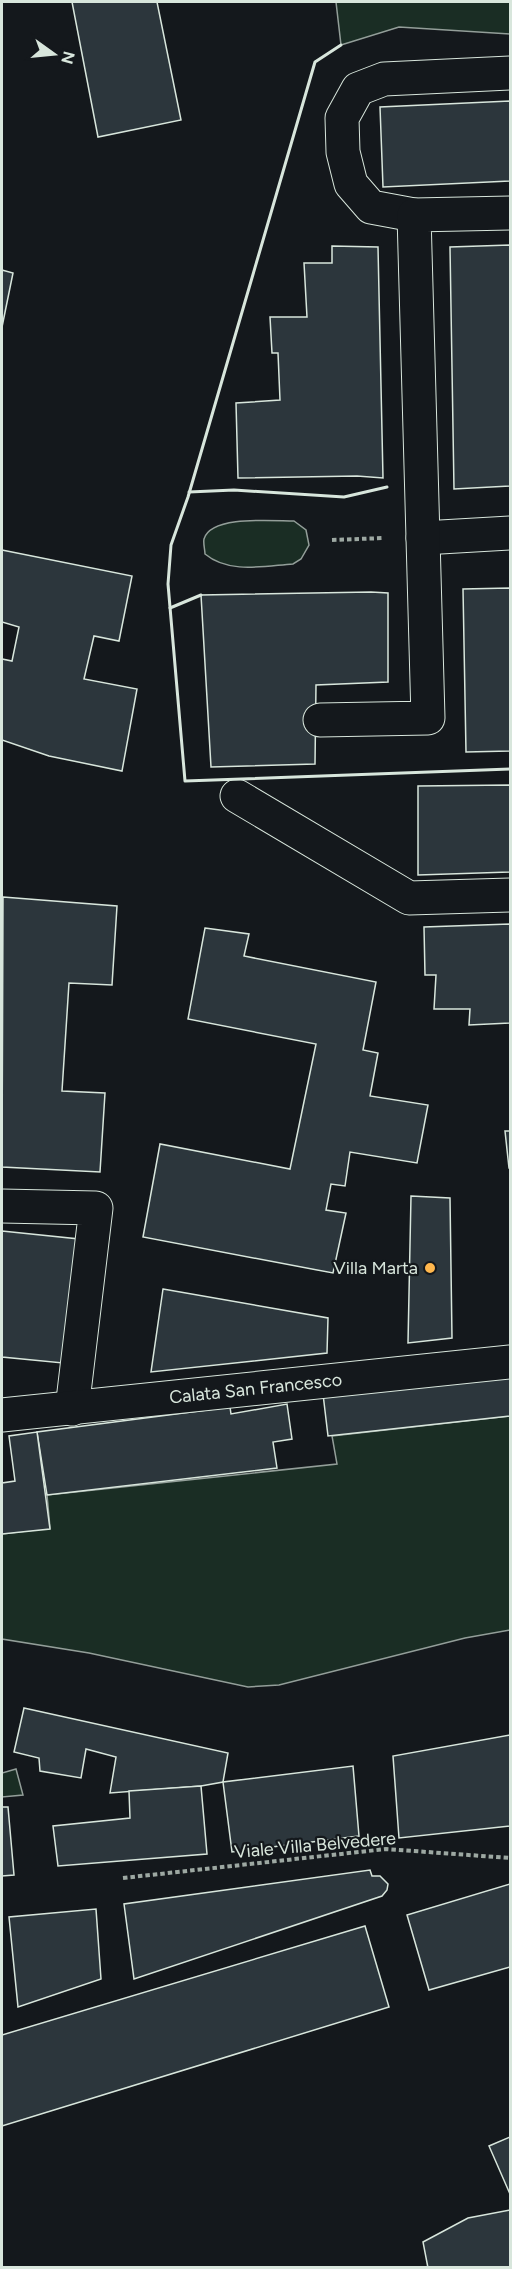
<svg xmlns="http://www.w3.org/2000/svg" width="512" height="2269" font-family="Figtree,sans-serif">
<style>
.green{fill:#1a2d24;stroke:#939e99;stroke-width:1.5}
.building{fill:#2c363c;stroke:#d8e6dc;stroke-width:1.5}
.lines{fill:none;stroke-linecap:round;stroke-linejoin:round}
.minor-casing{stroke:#d8e6dc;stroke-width:35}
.path{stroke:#9da8a2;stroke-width:4;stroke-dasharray:4.5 3;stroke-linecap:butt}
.minor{stroke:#14181c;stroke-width:33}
.wall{stroke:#d8e6dc;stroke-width:3}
.poi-dot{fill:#ffb74d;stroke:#14181c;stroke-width:2}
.labels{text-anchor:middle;stroke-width:4.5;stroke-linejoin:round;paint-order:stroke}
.poi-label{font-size:18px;fill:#d8e6dc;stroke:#14181c;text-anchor:end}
.street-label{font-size:18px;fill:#d8e6dc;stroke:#14181c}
</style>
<rect width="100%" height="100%" fill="#14181c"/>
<g class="green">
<path d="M 336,2 L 510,2 L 510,34 L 399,27 L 341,45 Z"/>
<path d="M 294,521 L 306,530 L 309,545 L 301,559 L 293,564 C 264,566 229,574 205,554 C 205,550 203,543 204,539 C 211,515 273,521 294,521 Z"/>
<path d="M 510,1416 L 510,1630 L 465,1638 L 279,1685 L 248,1687 L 89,1653 L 2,1639 L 2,1534 L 50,1528 L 47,1495 L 337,1464 L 332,1436 Z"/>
<path d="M 16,1769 L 23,1795 L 2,1797 L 2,1773 Z"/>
</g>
<g class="building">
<path d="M 72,2 L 157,2 L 181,120 L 98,137 Z"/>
<path d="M 510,101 L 510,181 L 383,187 L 380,107 Z"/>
<path d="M 510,245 L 510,486 L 454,489 L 450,247 Z"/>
<path d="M 332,246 L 378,247 L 383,478 L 357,476 L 238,478 L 236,403 L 280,400 L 278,353 L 272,353 L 270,317 L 307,317 L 304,263 L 332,263 Z"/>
<path d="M 2,270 L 13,273 L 2,327 Z"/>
<path d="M 2,550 L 132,576 L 119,641 L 94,636 L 84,679 L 137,689 L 122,771 L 49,756 L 2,740 L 2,659 L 12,661 L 19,627 L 2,622 Z"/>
<path d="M 510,588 L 510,751 L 466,752 L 463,589 Z"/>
<path d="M 371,592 L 388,593 L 388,682 L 316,685 L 315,764 L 211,767 L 201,595 Z"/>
<path d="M 510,785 L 510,872 L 418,875 L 418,786 Z"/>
<path d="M 3,897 L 117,906 L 112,985 L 69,983 L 62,1091 L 105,1093 L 100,1172 L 2,1167 Z"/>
<path d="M 510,924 L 510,1023 L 469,1025 L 470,1009 L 434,1009 L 436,975 L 425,975 L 424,927 Z"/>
<path d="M 205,928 L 249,934 L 244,956 L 376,982 L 363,1050 L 378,1053 L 370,1096 L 428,1105 L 417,1163 L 350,1152 L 345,1186 L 331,1184 L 326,1210 L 346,1213 L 333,1273 L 143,1237 L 160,1144 L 290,1169 L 316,1044 L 188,1019 Z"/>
<path d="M 505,1131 L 510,1131 L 510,1168 L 509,1168 Z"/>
<path d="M 411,1196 L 450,1198 L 452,1338 L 408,1343 Z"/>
<path d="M 2,1231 L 79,1239 L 63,1363 L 2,1357 Z"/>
<path d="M 163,1289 L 328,1318 L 327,1353 L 151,1372 Z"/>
<path d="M 510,1376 L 510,1416 L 328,1436 L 323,1394 Z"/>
<path d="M 287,1404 L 292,1439 L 273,1442 L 277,1468 L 47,1495 L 37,1432 L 230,1407 L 231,1414 Z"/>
<path d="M 37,1432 L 50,1529 L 2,1534 L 2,1483 L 15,1481 L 9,1436 Z"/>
<path d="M 24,1708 L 228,1753 L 223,1782 L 201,1786 L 110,1793 L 116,1757 L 86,1749 L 81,1778 L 40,1771 L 39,1758 L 14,1752 Z"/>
<path d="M 510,1735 L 510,1826 L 399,1838 L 393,1756 Z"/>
<path d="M 353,1766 L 359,1836 L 232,1852 L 223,1782 Z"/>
<path d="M 201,1786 L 207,1854 L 58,1866 L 53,1826 L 130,1818 L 129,1791 Z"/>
<path d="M 2,1807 L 8,1807 L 14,1875 L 2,1876 Z"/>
<path d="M 370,1870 L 372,1876 L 380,1876 L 388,1884 L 387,1890 L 382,1896 L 134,1979 L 124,1904 Z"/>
<path d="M 510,1884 L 510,1967 L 429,1990 L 407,1915 Z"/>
<path d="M 96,1909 L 101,1979 L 18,2007 L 9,1917 Z"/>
<path d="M 365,1926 L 389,2007 L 2,2126 L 2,2035 Z"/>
<path d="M 510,2137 L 510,2194 L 489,2146 Z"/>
<path d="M 510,2210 L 510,2268 L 428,2268 L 423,2242 L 468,2218 Z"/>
</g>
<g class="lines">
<g class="minor-casing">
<g id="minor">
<path d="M 414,215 L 371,207 L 351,184 L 343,152 L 342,118 L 358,89 L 384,79 L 510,73"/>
<path d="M 423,538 L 510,533"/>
<path d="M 320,720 L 428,718 L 414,215 L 510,213"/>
<path d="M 237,796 L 409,898 L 510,895"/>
<path d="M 2,1206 L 96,1208 L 72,1409"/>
<path id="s1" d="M 2,1415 L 510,1362"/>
</g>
</g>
<g class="path">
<path d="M 332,540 L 384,538"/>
<path d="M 123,1878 L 386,1849 L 510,1858"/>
</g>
<use href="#minor" class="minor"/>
<g class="wall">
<path d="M 341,45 L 315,62 L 188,497 L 171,545 L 168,584 L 185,781 L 510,769"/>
<path d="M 189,492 L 234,490 L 344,497 L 387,487"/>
<path d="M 170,608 L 201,595"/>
</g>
</g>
<circle class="poi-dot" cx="430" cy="1268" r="6"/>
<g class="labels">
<g class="poi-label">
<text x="418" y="1274">Villa Marta</text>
</g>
<g class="street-label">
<text dy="6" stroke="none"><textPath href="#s1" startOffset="255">Calata San Francesco</textPath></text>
<text transform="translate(315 1845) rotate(-5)" y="6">Viale Villa Belvedere</text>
</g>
</g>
<rect width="512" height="2269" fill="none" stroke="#d8e6dc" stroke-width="6"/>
<g transform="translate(54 54) rotate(105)" stroke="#14181c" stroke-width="4.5" paint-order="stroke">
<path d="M0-4.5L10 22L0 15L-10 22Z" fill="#d8e6dc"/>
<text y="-9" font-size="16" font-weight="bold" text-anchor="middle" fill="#d8e6dc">N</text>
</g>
</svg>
